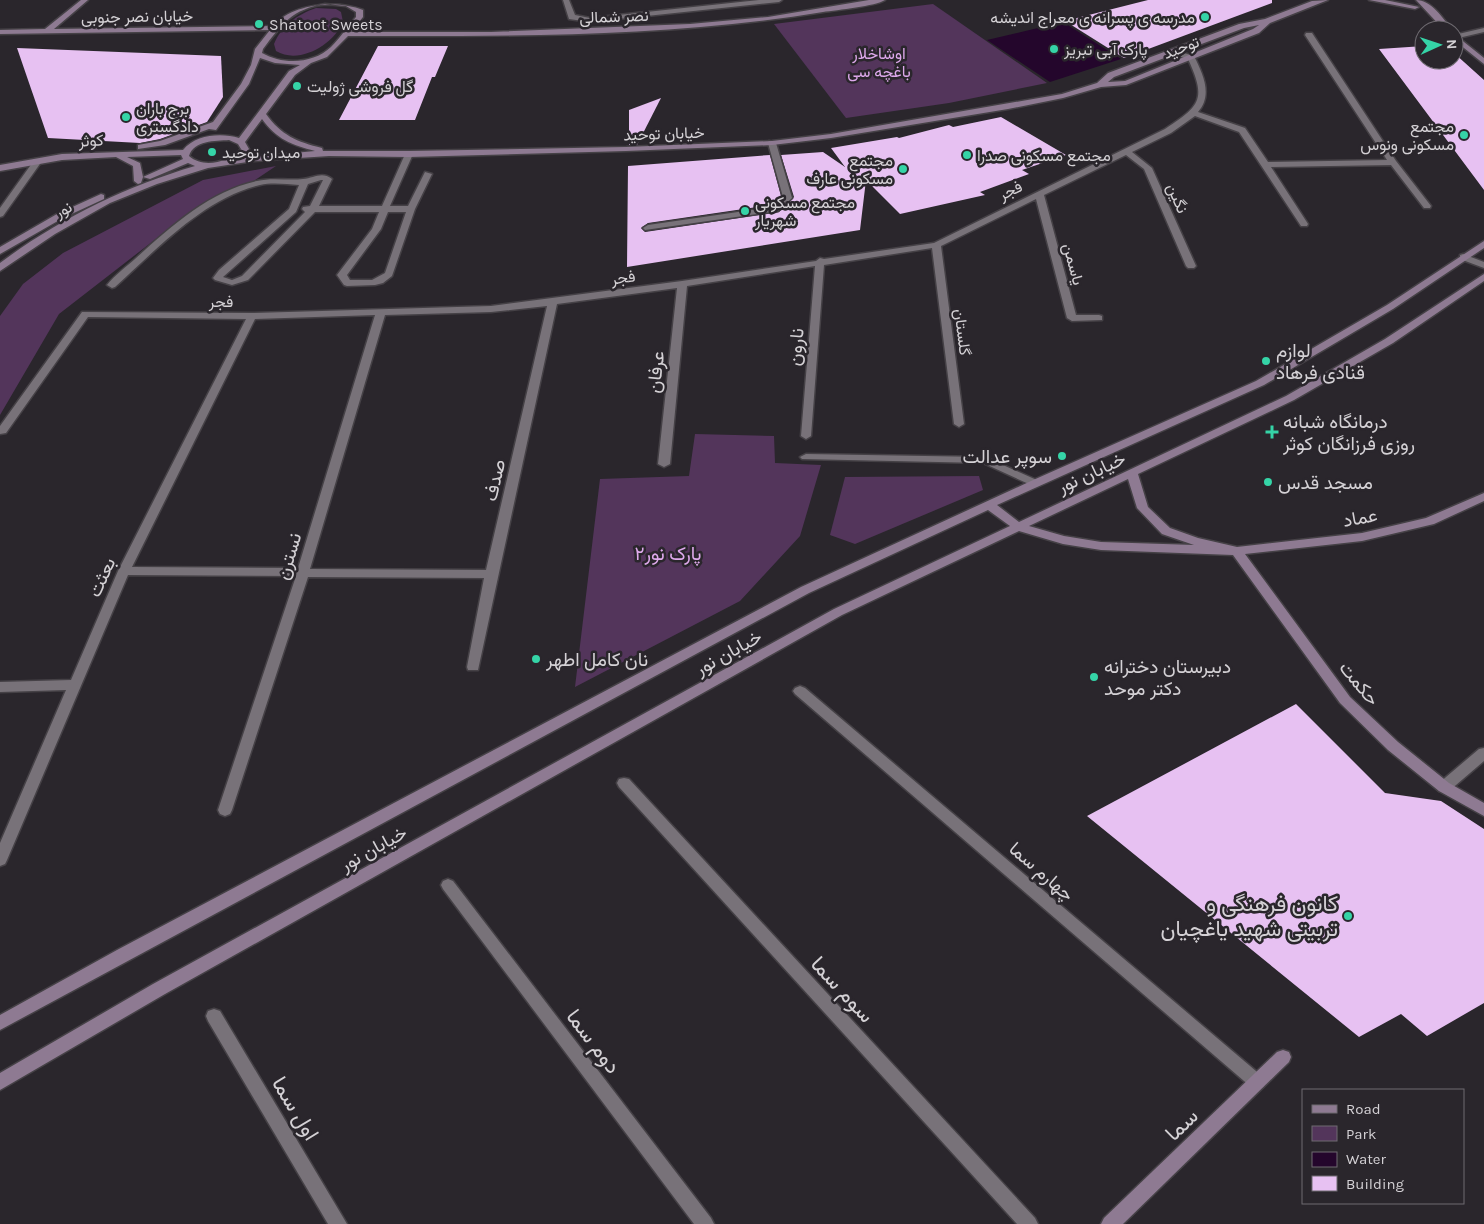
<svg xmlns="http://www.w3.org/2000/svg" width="1484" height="1224" font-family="Karla,Vazirmatn,sans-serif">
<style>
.green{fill:#53355b}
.water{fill:#24062c}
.building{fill:#e7c1f2}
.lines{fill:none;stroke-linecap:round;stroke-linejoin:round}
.street-casing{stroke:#454146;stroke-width:3}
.secondary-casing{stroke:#454146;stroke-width:3}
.street{fill:#787279;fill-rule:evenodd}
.secondary{fill:#8e7a92;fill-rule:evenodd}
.poi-dot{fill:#35d4a7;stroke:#2a262c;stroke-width:2}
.labels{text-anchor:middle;stroke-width:5;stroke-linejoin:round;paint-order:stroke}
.far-street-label{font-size:16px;fill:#d4d1d5;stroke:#2a262c}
.far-poi-label{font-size:16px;fill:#d4d1d5;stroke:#2a262c;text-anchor:start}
.far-park-label{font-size:16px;fill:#dea9ec;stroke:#2a262c}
.street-label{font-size:19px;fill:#d4d1d5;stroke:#2a262c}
.poi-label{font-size:19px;fill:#d4d1d5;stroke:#2a262c;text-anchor:start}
.park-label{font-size:19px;fill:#dea9ec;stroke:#2a262c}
.near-poi-label{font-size:22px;fill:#d4d1d5;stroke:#2a262c;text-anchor:end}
.near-street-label{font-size:22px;fill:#d4d1d5;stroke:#2a262c}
</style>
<rect width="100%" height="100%" fill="#2a262c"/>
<g class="green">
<path d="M 933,4 L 1047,83 L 949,103 L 846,118 L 774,24 Z"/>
<path d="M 316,8 L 336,9 L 341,12 L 343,22 C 333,45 299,65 276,51 L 274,44 C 281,26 298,14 316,8 Z"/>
<path d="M 276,166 L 252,182 L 188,214 L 59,314 L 0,415 L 0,316 L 23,284 L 63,253 L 203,180 Z"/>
<path d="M 695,434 L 774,436 L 775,463 L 821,465 L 800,536 L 740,601 L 575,687 L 600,479 L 689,476 Z"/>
<path d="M 979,476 L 983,490 L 855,544 L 830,535 L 845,477 Z"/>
</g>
<path class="water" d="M 1063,22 L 1121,59 L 1050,82 L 987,40 Z"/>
<g class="building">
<path d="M 1148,0 L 1272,0 L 1272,3 L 1124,58 L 1065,21 Z"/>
<path d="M 378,46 L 448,46 L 435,77 L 432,77 L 415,120 L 339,120 Z"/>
<path d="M 1424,46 L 1424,60 L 1454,60 L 1454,53 L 1484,80 L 1484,190 L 1379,49 Z"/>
<path d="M 17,48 L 221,56 L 223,97 L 207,122 L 160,139 L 140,143 L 48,138 Z"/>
<path d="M 661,98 L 637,145 L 629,145 L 629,110 Z"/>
<path d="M 1001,117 L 1066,155 L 1022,170 L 1029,174 L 980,192 L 985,195 L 900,214 L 866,180 L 860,230 L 627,267 L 628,166 L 770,155 L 781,196 L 771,205 L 648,223 L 641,228 L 645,232 L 779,212 L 794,197 L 781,155 L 823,152 L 845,167 L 831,148 L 897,137 L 899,138 L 949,125 L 953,127 Z"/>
<path d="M 1296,704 L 1385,793 L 1441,801 L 1484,829 L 1484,1003 L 1427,1036 L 1401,1014 L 1359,1037 L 1087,816 Z"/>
</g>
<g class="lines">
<g class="street-casing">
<g id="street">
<path d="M 563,0 L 569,0 L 575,15 L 590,18 L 759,0 L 782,0 L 779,2 L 590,22 L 569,19 Z"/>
<path d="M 1484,28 L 1484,32 L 1454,39 L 1454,35 Z"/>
<path d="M 1306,33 L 1312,33 L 1396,161 L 1431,206 L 1430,208 L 1424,208 L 1391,165 L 1271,167 L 1308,224 L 1307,226 L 1301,226 L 1239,132 L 1195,116 L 1171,133 L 1132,152 L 1152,168 L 1196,266 L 1194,268 L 1188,268 L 1186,266 L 1144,169 L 1126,155 L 1044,195 L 1076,315 L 1099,315 L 1102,316 L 1102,320 L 1072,321 L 1067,318 L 1036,199 L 941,246 L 964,424 L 959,427 L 954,424 L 932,248 L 824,265 L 811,436 L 806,439 L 801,436 L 815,266 L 687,286 L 670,464 L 664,467 L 658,464 L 677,288 L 557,304 L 478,670 L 468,670 L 467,667 L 484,578 L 308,577 L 232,810 L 230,814 L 225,816 L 220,814 L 218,810 L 296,576 L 128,575 L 7,860 L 5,864 L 0,866 L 0,843 L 66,690 L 0,692 L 0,682 L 71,680 L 118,571 L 246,319 L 88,317 L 6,433 L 0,434 L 0,426 L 82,312 L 252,313 L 491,306 L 682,281 L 816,261 L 820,258 L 824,259 L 934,243 L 1165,129 C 1200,106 1207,100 1188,59 L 1171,54 L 1171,50 L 1174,50 L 1194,56 C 1203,74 1213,95 1198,112 L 1245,128 L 1268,162 L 1387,160 L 1305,35 ZM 547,306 L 486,570 L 310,569 L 385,315 L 491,312 ZM 375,315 L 298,568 L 132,567 L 255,319 Z"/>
<path d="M 769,141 L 776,143 L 792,198 L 778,211 L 645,230 L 643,228 L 648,225 L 772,207 L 783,197 L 768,143 Z"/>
<path d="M 406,152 L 413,154 L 390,206 L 408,206 L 425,172 L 432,174 L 415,209 L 392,276 L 383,283 L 375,285 L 347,286 L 344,285 L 337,275 L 372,229 L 379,212 L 315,212 L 248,280 L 232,285 L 215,280 L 213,278 L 219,270 L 289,209 L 299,185 C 286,184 272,182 260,185 C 203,199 157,249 115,287 L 112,288 L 107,285 C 115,275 126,267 135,259 C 170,227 210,191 257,181 C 273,177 288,181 303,179 C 314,178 322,171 332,179 L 319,206 L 382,206 ZM 321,180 L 323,180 L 310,206 L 303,207 L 302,209 L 305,212 L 242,276 L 232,280 L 223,277 L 296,212 L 308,184 ZM 388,212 L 406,212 L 385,273 L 372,280 L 350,280 L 347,275 L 381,229 Z"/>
<path d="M 35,159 L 42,161 L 3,216 L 0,217 L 0,208 Z"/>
<path d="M 1463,254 L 1484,262 L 1484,268 L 1460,259 L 1460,255 Z"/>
<path d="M 806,454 L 985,457 L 1039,481 L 1041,483 L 1039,485 L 1031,485 L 983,463 L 802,459 L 800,457 Z"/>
<path d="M 800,686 L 805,688 L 1263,1077 L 1265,1082 L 1263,1087 L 1257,1090 L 1251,1087 L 795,694 L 793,691 L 795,688 Z"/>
<path d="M 1484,748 L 1484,761 L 1449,791 L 1444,792 L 1439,791 L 1437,787 L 1439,783 L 1479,749 Z"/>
<path d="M 624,778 L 629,779 L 1035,1218 L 1038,1224 L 1017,1224 L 619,787 L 617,783 L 619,779 Z"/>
<path d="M 448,879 L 453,881 L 711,1218 L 714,1224 L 694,1224 L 443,889 L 441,885 L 443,881 Z"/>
<path d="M 214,1009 L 220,1011 L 347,1224 L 328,1224 L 208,1021 L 206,1016 L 208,1011 Z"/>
</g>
</g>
<g class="secondary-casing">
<g id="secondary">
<path d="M 81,0 L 88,0 L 54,29 L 273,26 C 293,3 337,0 363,10 L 363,17 L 351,32 L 491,32 L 690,24 L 768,17 L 869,0 L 885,0 C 876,6 837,10 823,12 C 668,38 505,36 348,36 L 327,57 L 311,63 L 295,75 L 266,114 C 281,135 297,142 322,148 L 323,151 L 409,151 L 626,147 L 772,141 L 831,134 L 1062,94 L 1097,83 L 1108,73 L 1239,24 L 1265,19 L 1312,1 L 1328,0 L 1270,23 L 1259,33 L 1126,85 L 1101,87 L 1063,98 L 1008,109 L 831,138 L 772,145 L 626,151 L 409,157 L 329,156 L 254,161 L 208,168 L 157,184 L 110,203 L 55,234 L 0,271 L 0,263 C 59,219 124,187 195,166 L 188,163 L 150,179 L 143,177 L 141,183 L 138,184 L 134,181 L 133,166 L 116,157 L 62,160 L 0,171 L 0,165 L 62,154 L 183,150 C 196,134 222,133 239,138 L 289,71 L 300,65 L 275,63 L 260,58 L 249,84 L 216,130 L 209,129 L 165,145 L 138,149 L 138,145 L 160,141 L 213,122 L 241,84 L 251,65 L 255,49 L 270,30 L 0,34 L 0,30 L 45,29 ZM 325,4 L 346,6 L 356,12 L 356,17 C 347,27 341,37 331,47 C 313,64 283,65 262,53 L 263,49 C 282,24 292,9 325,4 ZM 1259,25 L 1253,29 L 1125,81 L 1108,82 L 1114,77 L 1244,28 ZM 262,119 C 276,139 292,145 315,151 L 240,158 L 249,149 L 245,142 ZM 229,140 L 238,144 L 241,149 C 228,162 204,169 189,156 C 194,140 215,141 229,140 ZM 181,155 L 183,159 L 143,177 L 140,163 L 127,157 Z"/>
<path d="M 1369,0 L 1385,0 L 1419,7 L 1415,9 Z"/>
<path d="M 1416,0 C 1431,0 1443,18 1452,30 L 1444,30 Z"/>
<path d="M 1454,34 L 1484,58 L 1484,64 L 1454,40 Z"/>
<path d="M 101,194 L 104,195 L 104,199 L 63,218 L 0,254 L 0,247 L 57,214 Z"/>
<path d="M 1484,241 L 1484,248 L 1393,309 L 1264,385 L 997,505 L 1019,522 L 1286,396 L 1385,339 L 1484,274 L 1484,281 L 1393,343 L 1294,400 L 1138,474 L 1148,507 L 1170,528 L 1198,538 L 1237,547 L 1362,533 L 1426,518 L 1484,493 L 1484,501 L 1434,524 L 1362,541 L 1245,554 L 1350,697 L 1398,742 L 1449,783 L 1484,803 L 1484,816 L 1439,791 L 1388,750 L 1340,703 L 1233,555 L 1101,550 L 1063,544 L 1019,531 L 842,615 L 165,994 L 0,1090 L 0,1073 L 153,984 L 834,609 L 1010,526 L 988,510 L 809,593 L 0,1030 L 0,1015 L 117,950 L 801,587 L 1031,481 L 1256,381 L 1387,305 ZM 1128,479 L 1137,508 L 1162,534 L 1194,545 L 1101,542 L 1064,536 L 1029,526 Z"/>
<path d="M 1283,1050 L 1289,1052 L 1291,1057 L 1289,1062 L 1123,1224 L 1101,1224 L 1104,1218 L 1277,1052 Z"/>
</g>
</g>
<use href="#street" class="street"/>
<use href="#secondary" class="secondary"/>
</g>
<g class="poi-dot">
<circle cx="1205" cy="17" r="5"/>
<circle cx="259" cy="24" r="5"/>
<circle cx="1054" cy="49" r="5"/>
<circle cx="297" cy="86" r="5"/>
<circle cx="126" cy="117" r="5"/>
<circle cx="1464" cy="135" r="5"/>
<circle cx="212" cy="152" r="5"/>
<circle cx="967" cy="155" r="5"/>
<circle cx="903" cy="169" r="5"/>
<circle cx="745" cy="211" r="5"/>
<circle cx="1266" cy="361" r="5"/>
<path d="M1269.5 424.5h5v5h5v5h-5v5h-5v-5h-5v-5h5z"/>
<circle cx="1062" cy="456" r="5"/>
<circle cx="1268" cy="482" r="5"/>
<circle cx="536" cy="659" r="5"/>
<circle cx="1094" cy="677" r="5"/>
<circle cx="1348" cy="916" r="5"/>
</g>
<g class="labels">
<g class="far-street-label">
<text transform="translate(137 16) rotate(-1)" y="6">خیابان نصر جنوبی</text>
<text transform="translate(614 16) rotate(-2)" y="6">نصر شمالی</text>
<text transform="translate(1181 47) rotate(-21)" y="6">توحید</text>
<text transform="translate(664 133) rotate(-2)" y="6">خیابان توحید</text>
<text transform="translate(91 140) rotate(-3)" y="6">کوثر</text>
<text transform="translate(1010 190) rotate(-26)" y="6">فجر</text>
<text transform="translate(1178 198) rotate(67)" y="6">نگین</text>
<text transform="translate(63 209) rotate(-28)" y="6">نور</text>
<text transform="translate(1074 264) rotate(75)" y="6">یاسمن</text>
<text transform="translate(623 277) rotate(-8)" y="6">فجر</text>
<text x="221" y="307">فجر</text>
<text transform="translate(963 332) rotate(83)" y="6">گلستان</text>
</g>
<g class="far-poi-label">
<text x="1195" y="23" text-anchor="end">مدرسه ی پسرانه ی معراج اندیشه</text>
<text x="269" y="30">Shatoot Sweets</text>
<text x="1064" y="55">پارک آبی تبریز</text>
<text x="307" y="92">گل فروشی ژولیت</text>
<text x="136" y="114">برج باران<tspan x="136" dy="18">دادگستری</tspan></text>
<text x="1454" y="132" text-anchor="end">مجتمع<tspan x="1454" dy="18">مسکونی ونوس</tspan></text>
<text x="222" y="158">میدان توحید</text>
<text x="977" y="161">مجتمع مسکونی صدرا</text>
<text x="893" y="166" text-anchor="end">مجتمع<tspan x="893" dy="18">مسکونی عارف</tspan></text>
<text x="755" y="208">مجتمع مسکونی<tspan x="755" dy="18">شهریار</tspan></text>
</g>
<g class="far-park-label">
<text x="879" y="59">اوشاخلار<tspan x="879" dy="18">باغچه سی</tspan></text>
</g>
<g class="street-label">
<text transform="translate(795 347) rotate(-85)" y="7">نارون</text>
<text transform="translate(655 372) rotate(-84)" y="7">عرفان</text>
<text transform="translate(1091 472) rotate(-25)" y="7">خیابان نور</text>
<text transform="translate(494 480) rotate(-77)" y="7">صدف</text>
<text transform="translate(1360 517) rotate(-10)" y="7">عماد</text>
<text transform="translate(288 556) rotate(-73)" y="7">نسترن</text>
<text transform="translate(101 577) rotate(-66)" y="7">بعثت</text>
<text transform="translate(728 652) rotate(-29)" y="7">خیابان نور</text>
<text transform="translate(1360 683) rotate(50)" y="7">حکمت</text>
<text transform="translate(373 848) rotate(-29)" y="7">خیابان نور</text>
<text transform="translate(1042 871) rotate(41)" y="7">چهارم سما</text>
</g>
<g class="poi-label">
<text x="1276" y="357">لوازم<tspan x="1276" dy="22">قنادی فرهاد</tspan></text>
<text x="1283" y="428">درمانگاه شبانه<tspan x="1283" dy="22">روزی فرزانگان کوثر</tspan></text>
<text x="1052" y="463" text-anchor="end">سوپر عدالت</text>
<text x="1278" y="489">مسجد قدس</text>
<text x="546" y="666">نان کامل اطهر</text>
<text x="1104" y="673">دبیرستان دخترانه<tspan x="1104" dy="22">دکتر موحد</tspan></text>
</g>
<g class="park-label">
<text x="668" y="560">پارک نور۲</text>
</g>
<g class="near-poi-label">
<text x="1338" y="911">کانون فرهنگی و<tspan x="1338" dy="25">تربیتی شهید یاغچیان</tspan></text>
</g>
<g class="near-street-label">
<text transform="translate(843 989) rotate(47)" y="8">سوم سما</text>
<text transform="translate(594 1041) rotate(53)" y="8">دوم سما</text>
<text transform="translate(296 1108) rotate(59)" y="8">اول سما</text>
<text transform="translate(1181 1124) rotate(-44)" y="8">سما</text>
</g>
</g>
<rect x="1302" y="1089" width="162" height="115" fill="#2a262c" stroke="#6e6a70"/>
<rect x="1312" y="1105" width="25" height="8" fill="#8e7a92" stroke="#6e6a70"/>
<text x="1346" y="1114" font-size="15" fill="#d4d1d5">Road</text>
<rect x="1312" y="1126" width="25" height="15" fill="#53355b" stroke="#6e6a70"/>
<text x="1346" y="1139" font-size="15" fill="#d4d1d5">Park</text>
<rect x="1312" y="1152" width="25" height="15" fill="#24062c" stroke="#6e6a70"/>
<text x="1346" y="1164" font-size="15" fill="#d4d1d5">Water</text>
<rect x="1312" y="1176" width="25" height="15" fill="#e7c1f2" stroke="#6e6a70"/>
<text x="1346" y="1189" font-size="15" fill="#d4d1d5">Building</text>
<g transform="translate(1439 45) rotate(87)"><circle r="24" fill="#2a262c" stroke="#6e6a70"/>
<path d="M0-4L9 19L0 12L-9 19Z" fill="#35d4a7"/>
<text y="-8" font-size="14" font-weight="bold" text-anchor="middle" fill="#d4d1d5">N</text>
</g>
</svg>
